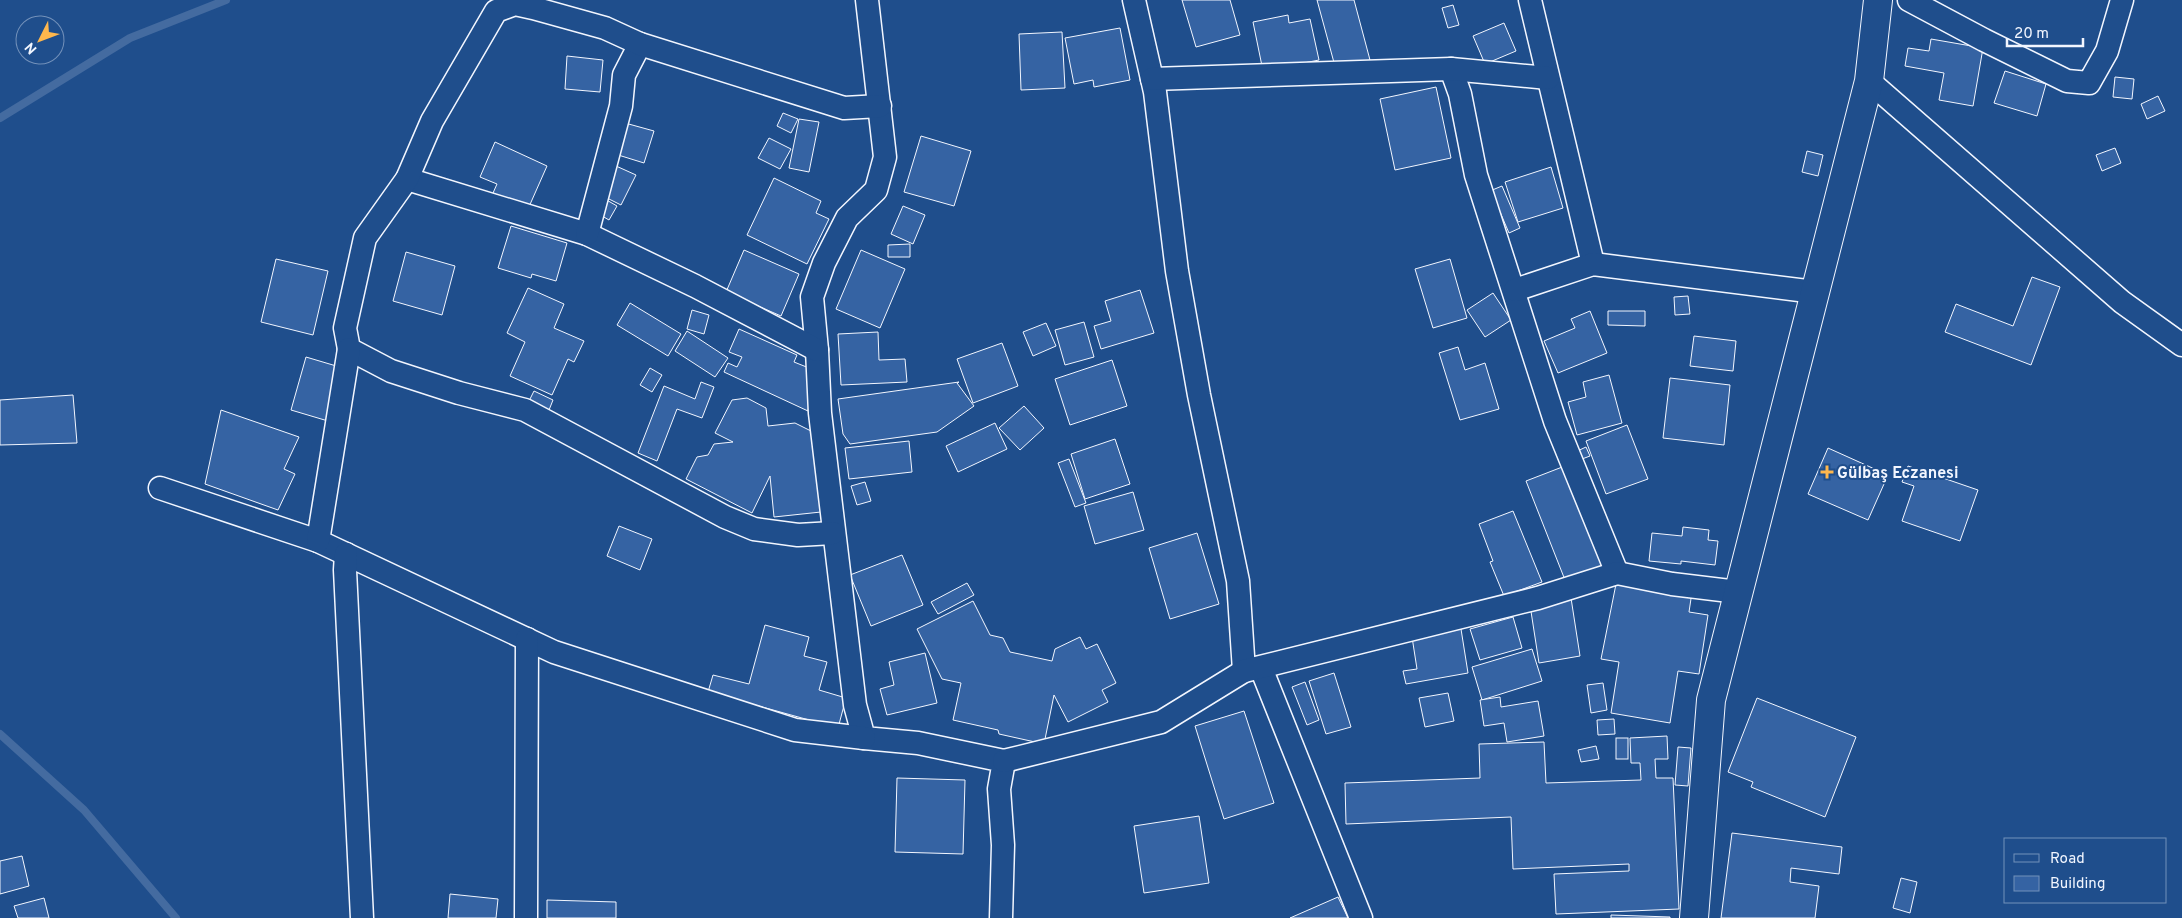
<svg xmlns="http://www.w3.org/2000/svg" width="2182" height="918" font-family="Overpass,sans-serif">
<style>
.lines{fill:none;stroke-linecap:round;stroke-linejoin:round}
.stream{stroke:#446ba0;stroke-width:8}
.building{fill:#3563a3;stroke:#f2f6ff}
.street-casing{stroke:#f2f6ff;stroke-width:25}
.secondary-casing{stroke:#f2f6ff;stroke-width:30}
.street{stroke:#1f4e8c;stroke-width:22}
.secondary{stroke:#1f4e8c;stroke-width:28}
.poi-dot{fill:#ffb74d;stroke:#1f4e8c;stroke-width:2}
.labels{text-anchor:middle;stroke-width:4;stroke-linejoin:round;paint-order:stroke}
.poi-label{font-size:16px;font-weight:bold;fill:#f2f6ff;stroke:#1f4e8c;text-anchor:start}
</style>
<rect width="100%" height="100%" fill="#1f4e8c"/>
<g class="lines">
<g class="stream">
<path d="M 0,118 L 130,38 L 226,0"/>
<path d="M 0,734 L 84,810 L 176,918"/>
</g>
</g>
<g class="building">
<path d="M 1182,0 L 1230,0 L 1240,35 L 1196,47 Z"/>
<path d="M 1317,0 L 1354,0 L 1370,60 L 1336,70 Z"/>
<path d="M 1453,5 L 1459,25 L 1448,28 L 1442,8 Z"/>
<path d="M 1288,15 L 1289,23 L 1310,19 L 1319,60 L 1263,71 L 1253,22 Z"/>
<path d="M 1504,23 L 1516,51 L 1485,64 L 1473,36 Z"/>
<path d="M 1120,28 L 1130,80 L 1094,87 L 1093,80 L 1074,84 L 1065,38 Z"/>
<path d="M 1062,32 L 1065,88 L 1021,90 L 1019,34 Z"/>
<path d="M 1931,39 L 1983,48 L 1973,106 L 1939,100 L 1944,73 L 1905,66 L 1908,48 L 1929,51 Z"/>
<path d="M 567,56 L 603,60 L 600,92 L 565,89 Z"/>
<path d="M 2005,71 L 2046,84 L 2037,116 L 1994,103 Z"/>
<path d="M 2115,77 L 2134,79 L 2132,99 L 2113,97 Z"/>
<path d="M 1436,87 L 1451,158 L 1395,170 L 1380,99 Z"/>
<path d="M 2158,96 L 2165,111 L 2147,119 L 2141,104 Z"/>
<path d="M 783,113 L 798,119 L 791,133 L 777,126 Z"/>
<path d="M 799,119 L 819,122 L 809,172 L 789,168 Z"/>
<path d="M 625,123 L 654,131 L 644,163 L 615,154 Z"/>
<path d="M 921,136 L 971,151 L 954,206 L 904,192 Z"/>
<path d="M 769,138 L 791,149 L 780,169 L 758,158 Z"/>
<path d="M 495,142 L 547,166 L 528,209 L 493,193 L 497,184 L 480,177 Z"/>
<path d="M 2115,148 L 2121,163 L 2102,171 L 2096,155 Z"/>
<path d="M 1807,151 L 1823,155 L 1818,176 L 1802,172 Z"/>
<path d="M 605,161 L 636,175 L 621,205 L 591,190 Z"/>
<path d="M 1551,167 L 1563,208 L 1518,222 L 1505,182 Z"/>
<path d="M 774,178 L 821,201 L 816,213 L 829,219 L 807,264 L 747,235 Z"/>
<path d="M 1502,186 L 1520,228 L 1509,233 L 1500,212 L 1494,214 L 1485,193 Z"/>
<path d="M 591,191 L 617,206 L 609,220 L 583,205 Z"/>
<path d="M 903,206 L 925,215 L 913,244 L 891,234 Z"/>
<path d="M 511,226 L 567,243 L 556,281 L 532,274 L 531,278 L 498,268 Z"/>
<path d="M 910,244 L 910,257 L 888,257 L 888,245 Z"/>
<path d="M 744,250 L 799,274 L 781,316 L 726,292 Z"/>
<path d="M 861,250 L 905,269 L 880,328 L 836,309 Z"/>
<path d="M 406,252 L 455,266 L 442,315 L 393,301 Z"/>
<path d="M 276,259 L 328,271 L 313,335 L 261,322 Z"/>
<path d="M 1450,259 L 1467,318 L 1433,328 L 1415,269 Z"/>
<path d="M 2032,277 L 2060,287 L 2031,365 L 1945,332 L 1956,304 L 2013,326 Z"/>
<path d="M 528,288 L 564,304 L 554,328 L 584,341 L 574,362 L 568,359 L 552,395 L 510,376 L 525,342 L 507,333 Z"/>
<path d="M 1140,290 L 1154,333 L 1101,349 L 1094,326 L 1111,321 L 1105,301 Z"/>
<path d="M 1493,293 L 1511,320 L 1485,337 L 1467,310 Z"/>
<path d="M 1688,296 L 1690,314 L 1675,315 L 1674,297 Z"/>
<path d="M 630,303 L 681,334 L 668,356 L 617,325 Z"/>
<path d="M 692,310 L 709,315 L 704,334 L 687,329 Z"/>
<path d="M 1590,311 L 1607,353 L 1558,373 L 1544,341 L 1575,328 L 1571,319 Z"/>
<path d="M 1608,311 L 1645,311 L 1645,326 L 1608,325 Z"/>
<path d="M 1084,322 L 1094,357 L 1065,365 L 1055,330 Z"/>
<path d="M 1046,323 L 1056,346 L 1033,356 L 1023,332 Z"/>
<path d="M 739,329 L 797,355 L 794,362 L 814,370 L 808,411 L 724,372 L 728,363 L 737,367 L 742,357 L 729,352 Z"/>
<path d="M 687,331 L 728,358 L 715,377 L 675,351 Z"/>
<path d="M 878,332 L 879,360 L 905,359 L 907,382 L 841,385 L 838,334 Z"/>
<path d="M 1694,336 L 1736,341 L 1733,371 L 1690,366 Z"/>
<path d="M 1002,343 L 1018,386 L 973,403 L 957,359 Z"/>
<path d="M 1458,347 L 1465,370 L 1485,363 L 1499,409 L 1460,420 L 1439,353 Z"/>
<path d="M 306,357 L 343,368 L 328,421 L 291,410 Z"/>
<path d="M 1112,360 L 1127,406 L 1070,425 L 1055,379 Z"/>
<path d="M 650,368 L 662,375 L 652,392 L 640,385 Z"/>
<path d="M 1609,375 L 1622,423 L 1577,435 L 1568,402 L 1586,397 L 1583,382 Z"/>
<path d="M 1670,378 L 1730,385 L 1724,445 L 1663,438 Z"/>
<path d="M 701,382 L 714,387 L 702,418 L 677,409 L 657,461 L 638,453 L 664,386 L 695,399 Z"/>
<path d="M 959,382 L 957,383 L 974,406 L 937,432 L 850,444 L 843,434 L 838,399 Z"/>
<path d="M 534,391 L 553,400 L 549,410 L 529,401 Z"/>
<path d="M 73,395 L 77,443 L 0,445 L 0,400 Z"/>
<path d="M 747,398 L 766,408 L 768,426 L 795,423 L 813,432 L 821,512 L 774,517 L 770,476 L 752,513 L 686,479 L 697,457 L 708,455 L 714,444 L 733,442 L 715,433 L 732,400 Z"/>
<path d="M 1024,406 L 1044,428 L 1020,450 L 999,428 Z"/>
<path d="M 221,410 L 299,437 L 284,469 L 295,474 L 278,510 L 205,484 Z"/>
<path d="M 995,423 L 1007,449 L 958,472 L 946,446 Z"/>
<path d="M 1627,425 L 1648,479 L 1606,494 L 1586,441 Z"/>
<path d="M 1115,439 L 1130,484 L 1085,499 L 1071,454 Z"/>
<path d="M 909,441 L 912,472 L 849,479 L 845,448 Z"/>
<path d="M 1586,447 L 1590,456 L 1582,459 L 1571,454 Z"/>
<path d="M 1828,448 L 1888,475 L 1868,520 L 1808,494 Z"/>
<path d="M 1069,459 L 1086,503 L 1075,507 L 1058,463 Z"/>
<path d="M 1570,464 L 1609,563 L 1565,580 L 1526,481 Z"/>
<path d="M 1908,466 L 1978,490 L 1960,541 L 1902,521 L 1914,486 L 1902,482 Z"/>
<path d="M 865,482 L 871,501 L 857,505 L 851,486 Z"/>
<path d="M 1133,492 L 1144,530 L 1095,544 L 1084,506 Z"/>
<path d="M 1513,511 L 1542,582 L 1504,596 L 1490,562 L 1493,561 L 1479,524 Z"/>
<path d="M 619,526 L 652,539 L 640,570 L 607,556 Z"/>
<path d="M 1683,527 L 1709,530 L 1708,540 L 1718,541 L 1715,565 L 1681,561 L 1681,564 L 1649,561 L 1652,533 L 1682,536 Z"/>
<path d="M 1197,533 L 1219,604 L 1170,619 L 1149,548 Z"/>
<path d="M 902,555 L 923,605 L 871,626 L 850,575 Z"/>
<path d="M 967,583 L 974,595 L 938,614 L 931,602 Z"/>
<path d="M 1616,584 L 1692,592 L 1689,612 L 1708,615 L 1699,674 L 1678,671 L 1670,723 L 1611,713 L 1619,662 L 1601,659 Z"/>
<path d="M 1571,598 L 1580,656 L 1539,663 L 1530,605 Z"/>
<path d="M 973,601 L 990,635 L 1003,638 L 1010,652 L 1052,661 L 1055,649 L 1080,637 L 1086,649 L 1097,644 L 1116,683 L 1102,690 L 1108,702 L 1068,722 L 1054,695 L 1044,744 L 999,734 L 998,730 L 953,720 L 961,683 L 942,679 L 917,629 Z"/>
<path d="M 1513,617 L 1522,648 L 1480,660 L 1470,629 Z"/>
<path d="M 765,625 L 809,637 L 804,656 L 827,662 L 819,690 L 846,698 L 838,728 L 708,692 L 713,675 L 749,684 Z"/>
<path d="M 1461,629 L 1468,673 L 1406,684 L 1403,671 L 1417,669 L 1412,637 Z"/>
<path d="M 1532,649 L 1542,681 L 1482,700 L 1472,667 Z"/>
<path d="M 925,653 L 937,703 L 887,715 L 880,689 L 894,685 L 889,662 Z"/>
<path d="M 1334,673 L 1351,727 L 1326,734 L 1309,681 Z"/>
<path d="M 1305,682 L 1319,720 L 1307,725 L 1292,687 Z"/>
<path d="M 1603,683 L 1607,710 L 1591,713 L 1587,685 Z"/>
<path d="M 1448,693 L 1454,721 L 1425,727 L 1419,698 Z"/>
<path d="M 1500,697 L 1501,707 L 1538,701 L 1544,736 L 1507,742 L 1504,723 L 1484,726 L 1480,700 Z"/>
<path d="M 1757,698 L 1856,737 L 1825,817 L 1751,787 L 1753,782 L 1728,772 Z"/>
<path d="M 1244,711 L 1274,803 L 1224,819 L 1195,726 Z"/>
<path d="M 1614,719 L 1615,734 L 1598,735 L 1597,720 Z"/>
<path d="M 1667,736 L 1668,759 L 1655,759 L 1656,778 L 1673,778 L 1679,909 L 1556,914 L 1554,874 L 1629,871 L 1629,864 L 1513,869 L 1511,817 L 1346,824 L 1345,783 L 1480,778 L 1479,744 L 1544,742 L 1546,783 L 1641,780 L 1640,763 L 1631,763 L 1630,738 Z"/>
<rect x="1616" y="738" width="12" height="21"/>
<path d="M 1596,746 L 1599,759 L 1581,762 L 1578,750 Z"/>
<path d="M 1678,747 L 1691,748 L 1688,786 L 1675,785 Z"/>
<path d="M 897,778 L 965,780 L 963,854 L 895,852 Z"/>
<path d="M 1199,816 L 1209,883 L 1144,893 L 1134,826 Z"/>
<path d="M 1732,833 L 1842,847 L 1839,874 L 1791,868 L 1790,882 L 1819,886 L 1815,918 L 1721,918 Z"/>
<path d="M 22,856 L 29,886 L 0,894 L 0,861 Z"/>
<path d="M 1901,878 L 1917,882 L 1910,913 L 1893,908 Z"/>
<path d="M 450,894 L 498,899 L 496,918 L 448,918 Z"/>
<path d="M 1338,897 L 1348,918 L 1290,918 Z"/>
<path d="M 44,898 L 49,918 L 18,918 L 14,906 Z"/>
<path d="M 547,900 L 616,902 L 616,918 L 547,918 Z"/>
<path d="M 1611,915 L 1670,917 L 1670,918 L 1611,918 Z"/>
</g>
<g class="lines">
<g class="street-casing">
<g id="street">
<path d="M 867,0 L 885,157 L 876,190 L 847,218 L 824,263 L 812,297 L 817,350 L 820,413 L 855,705 L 864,738 L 918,743 L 1004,761 L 999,789 L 1003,845 L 1001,918"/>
<path d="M 1134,0 L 1155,92 L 1177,271 L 1199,395 L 1238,581 L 1244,671"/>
<path d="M 1530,0 L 1593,264"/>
<path d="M 1909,0 L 1984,40 L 2067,81 L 2089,83 L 2107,51 L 2122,0"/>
<path d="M 1451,69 L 1460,94 L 1476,175 L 1555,421 L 1617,573"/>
<path d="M 1152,79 L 1451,69 L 1548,78"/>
<path d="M 1869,81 L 2122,302 L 2182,345"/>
<path d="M 407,179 L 587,234 L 695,286 L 817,350"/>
<path d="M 587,234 L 621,106 L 624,75 L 640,44"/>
<path d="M 1515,290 L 1593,264 L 1815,292"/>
<path d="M 160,488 L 318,541 L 554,652 L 795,730 L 864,738"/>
<path d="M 833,533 L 798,535 L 754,529 L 725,517 L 525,410 L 459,393 L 391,371 L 349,349 L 345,328 L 365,238 L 407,179 L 432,121 L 496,11 L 515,4 L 533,8 L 605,28 L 640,44 L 844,108 L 880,106"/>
<path d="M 318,541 L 349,349"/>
<path d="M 346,554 L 345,570 L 362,918"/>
<path d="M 1261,668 L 1361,918"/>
<path d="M 1004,761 L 1161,722 L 1244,671 L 1538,598 L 1617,573 L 1672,584 L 1738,592"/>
<path d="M 526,918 L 527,639"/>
</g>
</g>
<g class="secondary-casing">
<path id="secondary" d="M 1694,918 L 1711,700 L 1869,81 L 1878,0"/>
</g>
<use href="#street" class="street"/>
<use href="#secondary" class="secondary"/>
</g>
<path class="poi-dot" d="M1824.5 464.5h5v5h5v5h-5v5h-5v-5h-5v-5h5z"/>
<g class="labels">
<g class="poi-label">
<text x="1837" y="478">Gülbaş Eczanesi</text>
</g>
</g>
<rect x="2004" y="838" width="162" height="65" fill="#1f4e8c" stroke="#7391ba"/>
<rect x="2014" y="854" width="25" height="8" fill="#1f4e8c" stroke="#7391ba"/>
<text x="2050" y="863" font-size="15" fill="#f2f6ff">Road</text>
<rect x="2014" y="876" width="25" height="15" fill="#3563a3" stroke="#7391ba"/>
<text x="2050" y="888" font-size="15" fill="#f2f6ff">Building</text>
<g transform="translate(40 40) rotate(228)"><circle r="24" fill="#1f4e8c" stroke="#7391ba"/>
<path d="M0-4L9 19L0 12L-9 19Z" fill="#ffb74d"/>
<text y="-8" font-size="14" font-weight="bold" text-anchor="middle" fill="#f2f6ff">N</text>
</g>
<path d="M2007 38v8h76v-8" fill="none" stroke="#f2f6ff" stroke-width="2.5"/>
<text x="2014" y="38" font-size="15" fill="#f2f6ff" stroke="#1f4e8c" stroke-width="4" paint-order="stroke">20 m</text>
</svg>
